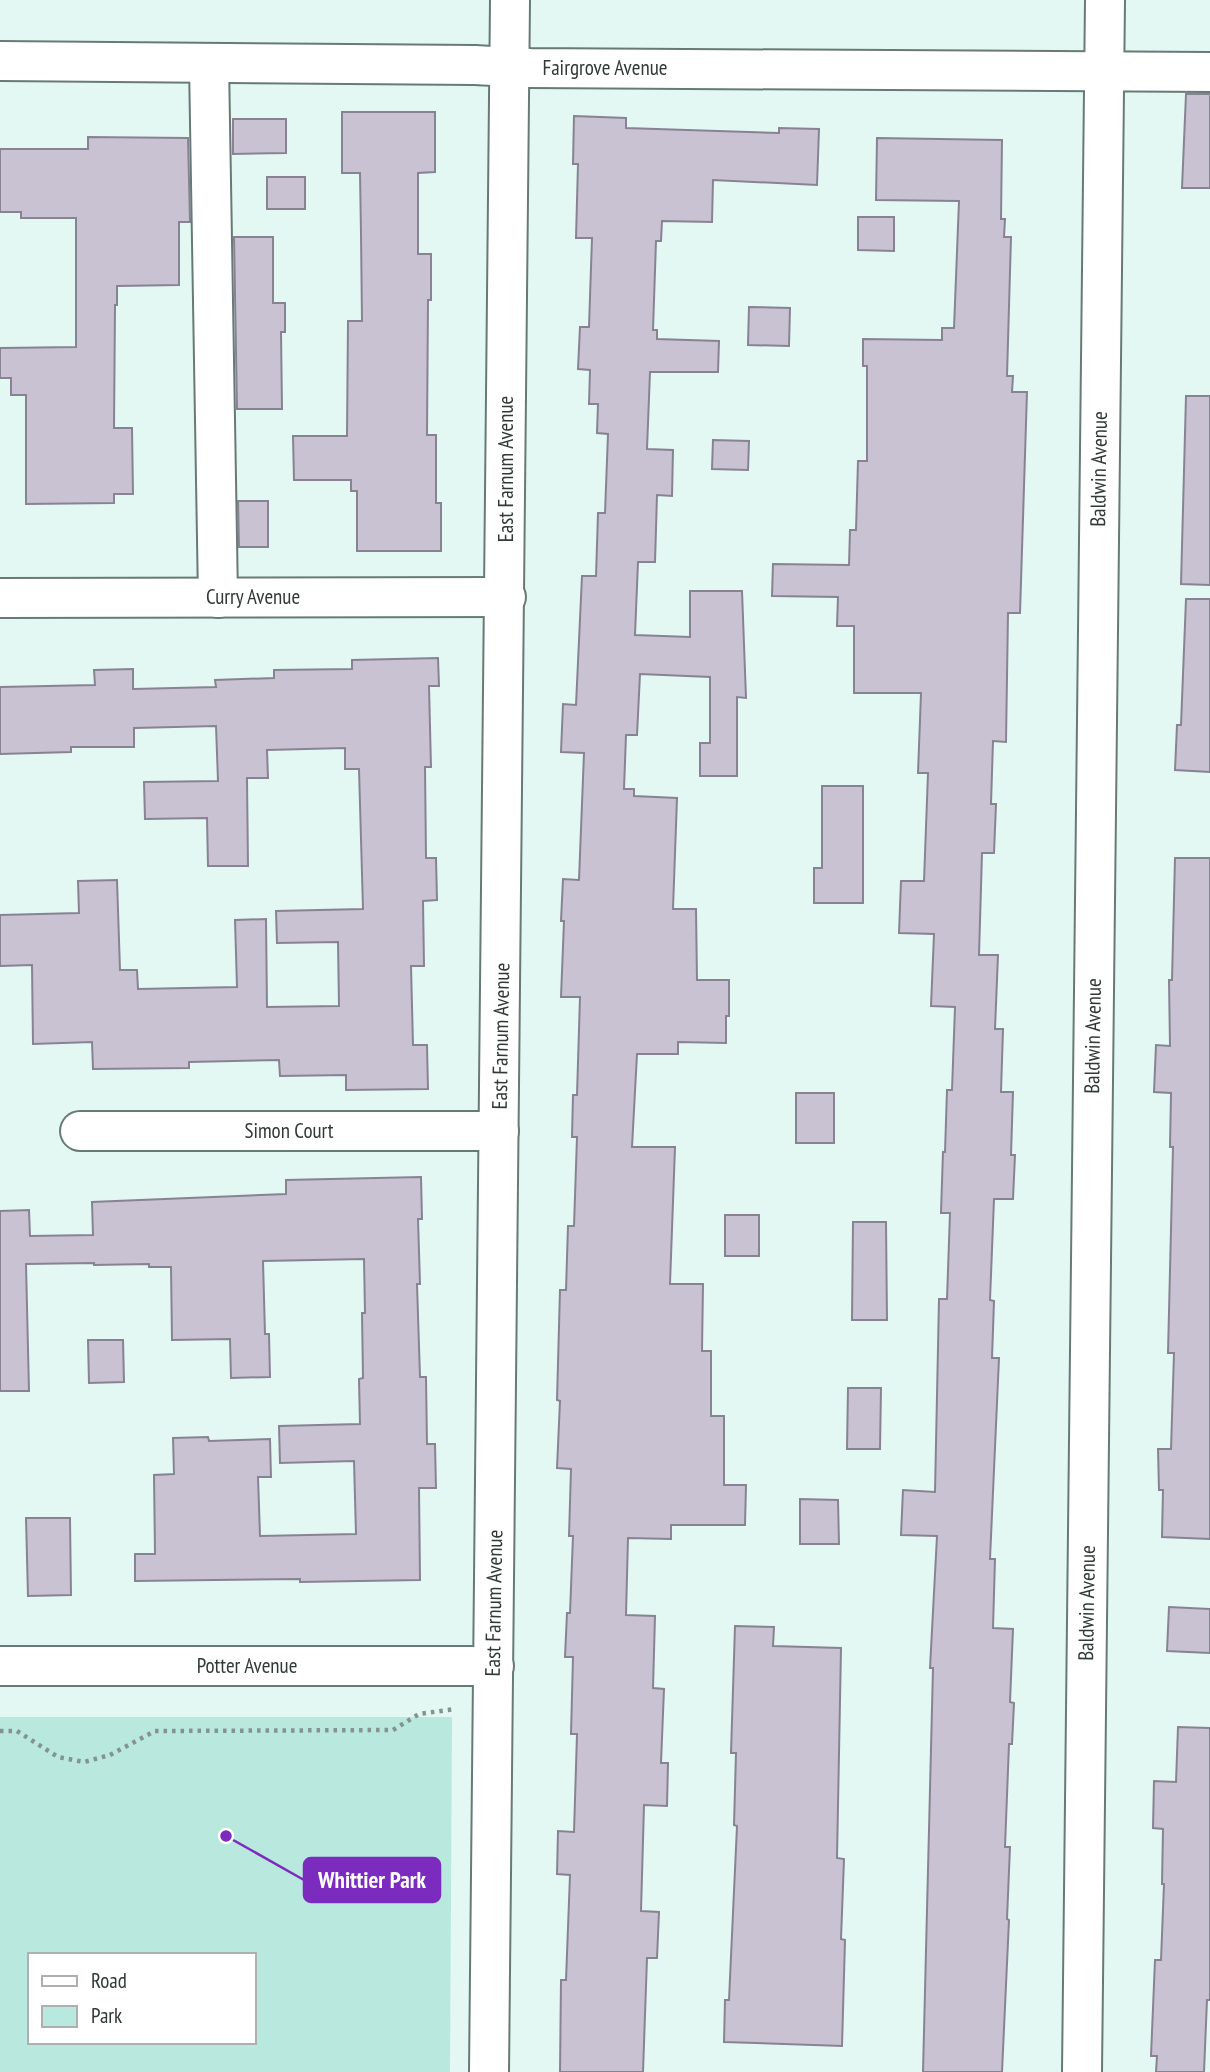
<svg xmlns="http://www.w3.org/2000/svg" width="1210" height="2072" font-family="'PT Sans Narrow',sans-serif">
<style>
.green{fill:#b8e8de;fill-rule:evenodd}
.building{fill:#c8c2d2;stroke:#888392;stroke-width:2}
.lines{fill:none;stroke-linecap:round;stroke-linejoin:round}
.minor-casing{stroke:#677a76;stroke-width:42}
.path{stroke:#859390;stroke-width:4.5;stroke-dasharray:3.5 5;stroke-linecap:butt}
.minor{stroke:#fff;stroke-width:38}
.labels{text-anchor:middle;stroke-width:5;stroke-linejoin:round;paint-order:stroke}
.street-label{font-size:21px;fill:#303937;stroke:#fff}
.leader{fill:none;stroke:#7b2cbf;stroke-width:2.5}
.callout-dot{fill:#7b2cbf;stroke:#fff;stroke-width:2.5}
.callout{fill:#7b2cbf;stroke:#7b2cbf;stroke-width:2.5}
.callout-label{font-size:23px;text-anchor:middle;font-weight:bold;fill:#fff}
</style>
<rect width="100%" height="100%" fill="#e3f8f3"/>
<path class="green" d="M 0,1717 L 452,1717 L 450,2072 L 0,2072 ZM 30,1955 L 254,1955 L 254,2042 L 30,2042 Z"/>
<g class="building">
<path d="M 1186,94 L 1210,94 L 1210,188 L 1182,188 Z"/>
<path d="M 342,112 L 435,112 L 435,172 L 418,173 L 418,254 L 431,254 L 431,300 L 428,300 L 427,435 L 436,435 L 436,503 L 441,503 L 441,551 L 357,551 L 357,491 L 351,491 L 351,480 L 294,480 L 293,436 L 347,436 L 348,321 L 362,321 L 361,234 L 360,173 L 342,173 Z"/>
<path d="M 574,116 L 626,118 L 626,128 L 779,133 L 779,128 L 819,129 L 817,185 L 713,180 L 712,222 L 662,221 L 661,241 L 656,241 L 653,330 L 657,330 L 657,339 L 719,341 L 718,372 L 650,372 L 647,449 L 673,450 L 672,496 L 657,495 L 655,562 L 638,562 L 635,635 L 690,637 L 690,591 L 742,591 L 746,698 L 737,697 L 737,776 L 700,776 L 700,743 L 710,743 L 710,677 L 640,674 L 637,735 L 626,735 L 624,789 L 634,789 L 634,796 L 677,798 L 673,909 L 696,909 L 697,980 L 729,980 L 729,1016 L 726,1016 L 726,1043 L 678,1042 L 678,1054 L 637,1054 L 632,1147 L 675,1147 L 670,1284 L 703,1284 L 702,1351 L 711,1351 L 711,1416 L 724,1416 L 724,1485 L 746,1485 L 745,1525 L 671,1525 L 671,1539 L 628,1538 L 626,1615 L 655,1616 L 653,1688 L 664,1689 L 661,1763 L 668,1763 L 667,1806 L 644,1805 L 641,1911 L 659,1912 L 657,1958 L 647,1958 L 643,2072 L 560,2072 L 561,1980 L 566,1980 L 570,1875 L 557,1874 L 558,1831 L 574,1832 L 577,1734 L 571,1734 L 573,1657 L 565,1657 L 567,1613 L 570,1613 L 573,1536 L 569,1536 L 571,1469 L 557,1468 L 560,1401 L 557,1400 L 560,1290 L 566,1290 L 568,1226 L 574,1226 L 577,1137 L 572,1137 L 573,1095 L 577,1095 L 580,997 L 561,997 L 564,921 L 561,921 L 563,879 L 579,880 L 584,753 L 561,752 L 563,704 L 576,705 L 582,576 L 596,576 L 598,513 L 605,513 L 608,434 L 597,433 L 598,404 L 589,404 L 590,370 L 578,369 L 580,327 L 589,327 L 592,238 L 576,238 L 578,164 L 573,164 Z"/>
<path d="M 233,119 L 286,119 L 286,153 L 233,154 Z"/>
<path d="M 88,137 L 188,138 L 190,222 L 179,222 L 179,285 L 117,286 L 117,305 L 115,305 L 114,428 L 132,428 L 133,494 L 114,494 L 114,503 L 26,504 L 26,395 L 11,395 L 11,378 L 0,378 L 0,348 L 76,347 L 76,218 L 21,218 L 21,212 L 0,212 L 0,149 L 88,149 Z"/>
<path d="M 877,138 L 1002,140 L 1001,219 L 1005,219 L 1004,237 L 1011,237 L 1007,376 L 1013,376 L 1012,392 L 1027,392 L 1020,613 L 1008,613 L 1006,742 L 993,741 L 991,804 L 996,804 L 994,853 L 982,853 L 979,955 L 998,955 L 995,1029 L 1003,1029 L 1001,1092 L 1013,1092 L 1011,1155 L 1015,1155 L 1013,1199 L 994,1199 L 990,1300 L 994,1301 L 992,1358 L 999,1358 L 990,1559 L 995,1559 L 993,1628 L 1013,1629 L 1010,1702 L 1014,1703 L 1012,1744 L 1009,1744 L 1005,1847 L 1010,1847 L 1007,1919 L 1009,1920 L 1002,2072 L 923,2072 L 933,1668 L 930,1668 L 937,1536 L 901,1535 L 903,1490 L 935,1492 L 939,1299 L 947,1299 L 950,1213 L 941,1213 L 943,1152 L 945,1152 L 947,1090 L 952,1090 L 955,1007 L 931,1006 L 934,934 L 899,933 L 901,881 L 924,881 L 928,773 L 918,773 L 921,693 L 854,693 L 854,626 L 837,626 L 838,597 L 772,596 L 773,564 L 849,565 L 850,530 L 856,530 L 858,461 L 867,461 L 867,366 L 863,366 L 863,339 L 942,340 L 942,328 L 954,328 L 959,201 L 876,200 Z"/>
<rect x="267" y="177" width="38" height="32"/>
<path d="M 858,217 L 894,217 L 894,251 L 858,250 Z"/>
<path d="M 234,237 L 273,237 L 273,303 L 285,303 L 285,332 L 281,332 L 282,409 L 237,409 Z"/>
<path d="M 749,307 L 790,308 L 789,346 L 748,345 Z"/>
<path d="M 1186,396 L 1210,396 L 1210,585 L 1181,584 Z"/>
<path d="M 713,440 L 749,441 L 748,470 L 712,469 Z"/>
<path d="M 238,501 L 268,501 L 268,547 L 239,547 Z"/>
<path d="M 1186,599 L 1210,599 L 1210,772 L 1175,770 L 1177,725 L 1181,725 Z"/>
<path d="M 438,658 L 439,686 L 429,686 L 431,767 L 425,767 L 426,858 L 436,858 L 437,900 L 423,901 L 424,966 L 411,966 L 413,1045 L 427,1045 L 428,1089 L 346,1090 L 346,1075 L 280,1076 L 279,1060 L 189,1062 L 189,1068 L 93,1069 L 92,1042 L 33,1044 L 32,965 L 0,966 L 0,915 L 79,913 L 78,881 L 117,880 L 120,970 L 137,970 L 138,989 L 237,987 L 235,920 L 266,919 L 267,1007 L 339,1006 L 338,942 L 277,943 L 276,911 L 363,909 L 359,769 L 345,769 L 345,748 L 267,750 L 268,778 L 247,778 L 248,866 L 208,866 L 207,818 L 145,819 L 144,782 L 218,781 L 216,726 L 134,728 L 134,747 L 71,747 L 71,752 L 0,754 L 0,687 L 95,685 L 94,670 L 133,669 L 133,689 L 216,687 L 215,680 L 274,678 L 274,670 L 352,669 L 352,660 Z"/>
<path d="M 822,786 L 863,786 L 863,903 L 814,903 L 814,868 L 822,868 Z"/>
<path d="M 1175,858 L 1210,858 L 1210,1539 L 1162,1537 L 1163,1490 L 1159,1490 L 1158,1449 L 1171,1449 L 1174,1353 L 1168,1353 L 1173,1147 L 1170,1147 L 1171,1093 L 1154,1092 L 1156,1045 L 1170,1046 L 1169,980 L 1172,980 Z"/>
<rect x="796" y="1093" width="38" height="50"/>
<path d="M 421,1177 L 422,1219 L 418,1219 L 420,1284 L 417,1284 L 420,1377 L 426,1377 L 427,1444 L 435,1444 L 436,1488 L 419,1488 L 420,1580 L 300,1582 L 300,1579 L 135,1581 L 135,1554 L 155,1554 L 154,1475 L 174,1474 L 173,1438 L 208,1437 L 209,1441 L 270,1439 L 271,1477 L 258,1477 L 260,1536 L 356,1534 L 354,1461 L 280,1463 L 279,1426 L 360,1424 L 359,1379 L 363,1378 L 362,1313 L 365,1313 L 364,1259 L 263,1261 L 265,1334 L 269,1334 L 270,1377 L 231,1378 L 230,1339 L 172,1340 L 171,1267 L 149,1267 L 149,1264 L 94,1265 L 94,1263 L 26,1264 L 29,1391 L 0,1391 L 0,1211 L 29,1210 L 30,1236 L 93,1235 L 92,1202 L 286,1194 L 286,1180 Z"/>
<rect x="725" y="1215" width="34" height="41"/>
<path d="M 853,1222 L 886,1222 L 887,1320 L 852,1320 Z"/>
<path d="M 88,1340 L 123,1340 L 124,1382 L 89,1383 Z"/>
<path d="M 848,1388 L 881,1388 L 880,1449 L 847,1449 Z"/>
<path d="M 800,1499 L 838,1500 L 839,1544 L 800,1544 Z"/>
<path d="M 26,1518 L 70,1518 L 71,1595 L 28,1596 Z"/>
<path d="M 1169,1607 L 1210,1609 L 1210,1653 L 1167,1651 Z"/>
<path d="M 735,1626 L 774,1627 L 773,1646 L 841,1648 L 837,1858 L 844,1859 L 841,1939 L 845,1940 L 842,2046 L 724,2042 L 725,2000 L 729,2000 L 737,1826 L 734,1825 L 736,1753 L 731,1753 Z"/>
<path d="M 1178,1727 L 1210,1728 L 1210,2000 L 1207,2000 L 1204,2072 L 1156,2072 L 1157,2056 L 1151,2056 L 1155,1960 L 1161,1960 L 1164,1884 L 1162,1884 L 1163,1829 L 1153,1828 L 1154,1781 L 1176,1782 Z"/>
</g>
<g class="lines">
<g class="minor-casing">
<g id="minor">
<path d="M 0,61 L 475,65 L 530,68 L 1210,72"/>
<path d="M 209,63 L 218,598"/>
<path d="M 0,598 L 506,597"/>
<path d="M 80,1131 L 499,1131"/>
<path d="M 0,1666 L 494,1666"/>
<path d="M 489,2072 L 510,0"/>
<path d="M 1082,2072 L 1105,0"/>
</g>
</g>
<path class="path" d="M 0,1731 L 17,1731 L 58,1757 L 84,1762 L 110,1755 L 155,1731 L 393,1730 L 419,1714 L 455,1709"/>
<use href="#minor" class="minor"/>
</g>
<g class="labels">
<g class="street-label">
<text x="605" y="75">Fairgrove Avenue</text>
<text transform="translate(506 469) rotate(-90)" y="7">East Farnum Avenue</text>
<text transform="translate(1099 469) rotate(-89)" y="7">Baldwin Avenue</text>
<text x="253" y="604">Curry Avenue</text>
<text transform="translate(501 1036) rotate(-89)" y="7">East Farnum Avenue</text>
<text transform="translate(1093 1036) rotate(-89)" y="7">Baldwin Avenue</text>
<text x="289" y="1138">Simon Court</text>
<text transform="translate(494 1603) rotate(-89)" y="7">East Farnum Avenue</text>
<text transform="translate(1087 1603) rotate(-89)" y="7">Baldwin Avenue</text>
<text x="247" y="1673">Potter Avenue</text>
</g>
</g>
<path class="leader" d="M226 1836L304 1880"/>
<circle class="callout-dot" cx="226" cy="1836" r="7"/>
<rect class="callout" x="304" y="1858" width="136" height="44" rx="7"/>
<g class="callout-label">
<text x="372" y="1888">Whittier Park</text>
</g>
<rect x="28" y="1953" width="228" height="91" fill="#ffffff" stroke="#acb0af" stroke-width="2"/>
<rect x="42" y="1976" width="35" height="10" fill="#ffffff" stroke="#acb0af" stroke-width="2"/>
<text x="91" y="1988" font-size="21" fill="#303937">Road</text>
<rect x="42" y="2006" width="35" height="21" fill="#b8e8de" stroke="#acb0af" stroke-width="2"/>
<text x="91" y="2023" font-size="21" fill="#303937">Park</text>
</svg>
